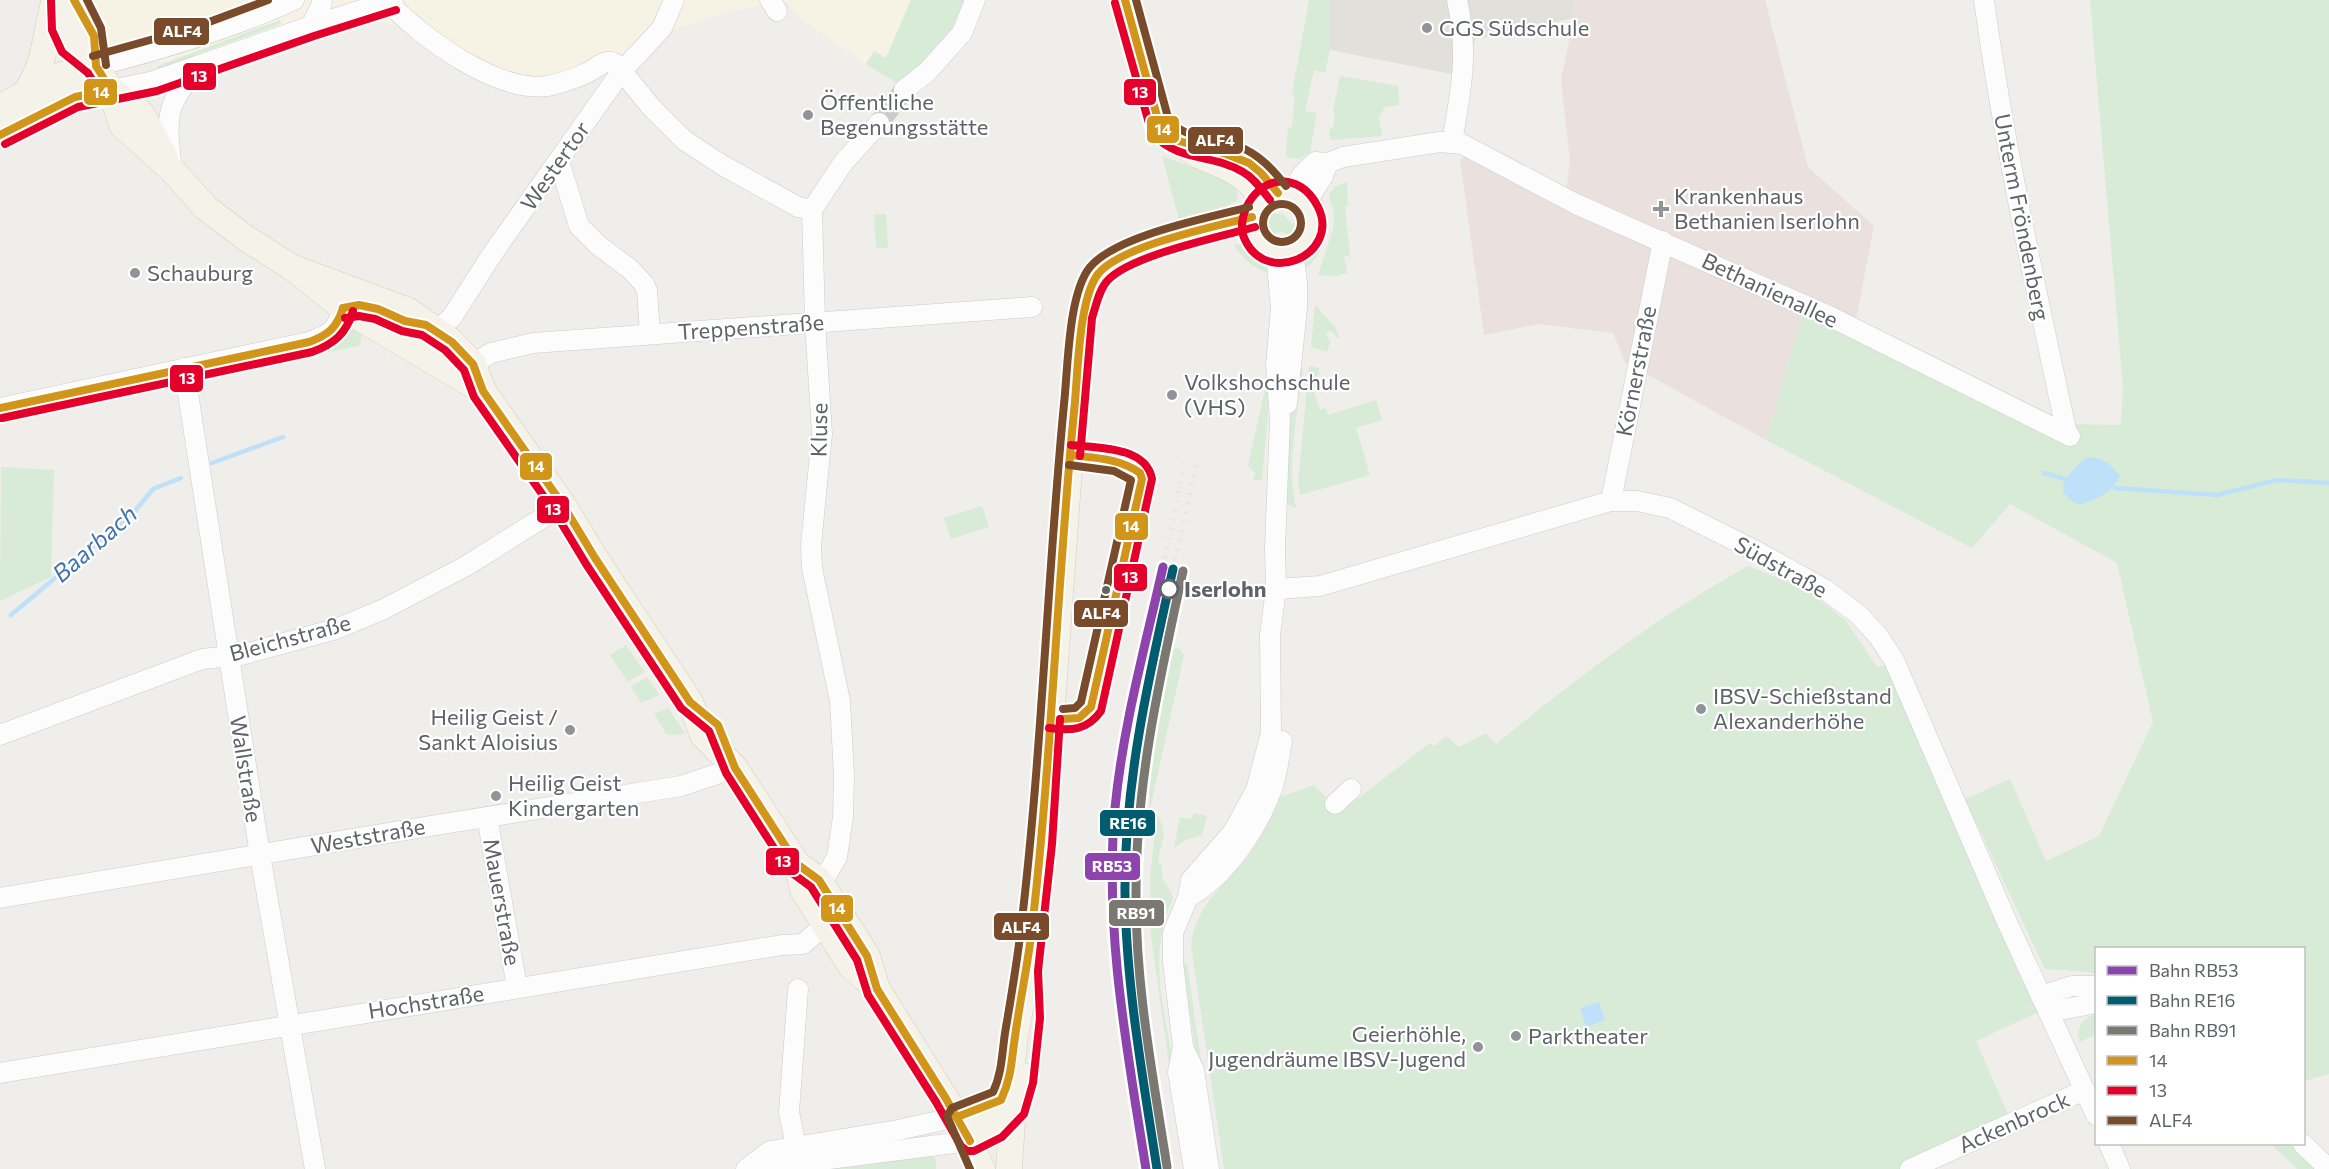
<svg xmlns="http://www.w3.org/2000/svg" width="2329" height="1169" font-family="Commissioner,sans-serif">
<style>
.commercial{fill:#f7f3e4}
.education{fill:#e2e0da}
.medical{fill:#eae0de}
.green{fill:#d8ebd6}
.water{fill:#bfe0f9}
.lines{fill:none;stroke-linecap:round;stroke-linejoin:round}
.stream{stroke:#bfe0f9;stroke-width:4.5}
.minor-tunnel{stroke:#cbcbca;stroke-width:20;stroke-dasharray:20 10;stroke-linecap:butt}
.minor-casing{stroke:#cbcccc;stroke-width:21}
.major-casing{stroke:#d7ceb8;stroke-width:27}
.minor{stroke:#fdfcfc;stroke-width:20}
.major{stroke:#f4f2e9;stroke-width:26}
.rail{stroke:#e4e4e4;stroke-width:4.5;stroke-dasharray:1.5 8;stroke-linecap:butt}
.bus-1-casing{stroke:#fff;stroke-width:12}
.bus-2-casing{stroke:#fff;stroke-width:12}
.bus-3-casing{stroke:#fff;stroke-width:12}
.bus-1{stroke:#d1951a;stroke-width:8}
.bus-2{stroke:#e4002b;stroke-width:8}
.bus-3{stroke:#7a4b2a;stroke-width:8}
.rail-1-casing{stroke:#fff;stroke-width:14}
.rail-2-casing{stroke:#fff;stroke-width:14}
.rail-3-casing{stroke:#fff;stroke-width:14}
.rail-1{stroke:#8e44ad;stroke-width:9}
.rail-2{stroke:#005c6e;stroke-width:9}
.rail-3{stroke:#7b7872;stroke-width:9}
.poi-dot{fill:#919496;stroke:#fff;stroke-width:2}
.stop-dot{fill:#fff;stroke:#5f6368;stroke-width:3}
.bus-dot{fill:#5f6368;stroke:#fff;stroke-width:2}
.labels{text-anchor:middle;stroke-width:4.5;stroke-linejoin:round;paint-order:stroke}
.poi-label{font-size:22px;fill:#5f6368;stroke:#fff;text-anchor:start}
.street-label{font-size:22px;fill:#5f6368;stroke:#fff}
.stop-label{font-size:22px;font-weight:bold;fill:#5f6368;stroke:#fff;text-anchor:start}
.water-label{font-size:24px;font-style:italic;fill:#4174aa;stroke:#fff}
.line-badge{stroke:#fff;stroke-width:2}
.badge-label{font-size:16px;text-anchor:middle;font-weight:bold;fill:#fff}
</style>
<rect width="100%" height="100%" fill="#efeeea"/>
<path class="commercial" d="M 80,0 L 911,0 L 886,58 L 874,52 L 866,64 L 799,18 L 786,2 L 730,11 L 666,32 L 621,72 L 515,85 L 408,31 L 337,6 L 181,63 L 105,59 Z"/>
<path class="education" d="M 1330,0 L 1573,0 L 1574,18 L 1476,39 L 1461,76 L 1330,50 Z"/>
<path class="medical" d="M 1573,0 L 1765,0 L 1808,167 L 1874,226 L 1856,319 L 1807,297 L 1766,440 L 1625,362 L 1613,333 L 1539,324 L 1484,335 L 1460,159 L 1478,151 L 1566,192 L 1570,161 L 1561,80 L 1574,18 Z"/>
<g class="green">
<path d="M 911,0 L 972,0 L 961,31 L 905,88 L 866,64 L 874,51 L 886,58 Z"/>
<path d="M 1309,0 L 1330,0 L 1330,50 L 1325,73 L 1314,70 L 1305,111 L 1317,113 L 1310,152 L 1299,159 L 1287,157 L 1286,154 L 1288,128 L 1292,127 L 1295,96 L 1292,94 Z"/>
<path d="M 2090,0 L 2329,0 L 2329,1074 L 2304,1081 L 2304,948 L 2096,948 L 2096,974 L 2088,972 L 2045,969 L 1965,799 L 2010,779 L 2046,861 L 2099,836 L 2153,722 L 2117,563 L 2010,504 L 1972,548 L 1766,440 L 1807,297 L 2064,424 L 2121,425 L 2123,388 Z"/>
<path d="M 280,20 L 281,24 L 195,55 L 161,75 L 157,66 Z"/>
<path d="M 1340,76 L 1398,86 L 1399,105 L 1385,107 L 1379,117 L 1382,136 L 1331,140 L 1329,134 L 1330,128 L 1333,128 L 1335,112 L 1333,111 Z"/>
<path d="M 1162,156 L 1228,180 C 1235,186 1241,191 1236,201 L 1219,210 L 1179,220 Z"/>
<path d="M 1347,182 L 1348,206 L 1345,206 L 1350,256 L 1344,256 L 1347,273 L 1336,276 L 1318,275 L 1333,229 L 1334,215 L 1329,194 L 1335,186 Z"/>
<path d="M 1320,191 C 1330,219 1329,253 1302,271 C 1301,251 1312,247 1316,230 C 1319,216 1313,204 1320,191 Z"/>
<path d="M 1274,213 L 1283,214 L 1292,224 L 1297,222 L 1295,232 L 1290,237 L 1282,231 L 1270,235 C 1264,227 1266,218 1274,213 Z"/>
<path d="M 886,214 L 888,248 L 876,248 L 874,215 Z"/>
<path d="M 1241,244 C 1258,246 1265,258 1271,273 C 1254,270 1243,259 1234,245 Z"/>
<path d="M 1315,305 L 1335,327 L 1339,337 L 1337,338 L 1332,331 L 1329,331 L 1326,335 L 1330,342 L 1327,352 L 1311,347 Z"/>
<path d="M 355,328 L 362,335 L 359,346 L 317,354 L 315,349 L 342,337 L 347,330 Z"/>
<path d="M 1274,347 L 1262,480 L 1253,480 L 1255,473 L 1248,466 Z"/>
<path d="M 1309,366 L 1319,368 L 1319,375 L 1316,376 L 1319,386 L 1314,387 L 1313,390 L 1320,410 L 1326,408 L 1328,415 L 1376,400 L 1382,420 L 1356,428 L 1370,475 L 1300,495 L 1298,483 Z"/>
<path d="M 1303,367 C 1298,411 1286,465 1296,508 L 1287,504 L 1289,436 L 1295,370 Z"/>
<path d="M 1,467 L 54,470 L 51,577 L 0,601 Z"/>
<path d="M 982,506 L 989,527 L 951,539 L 944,518 Z"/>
<path d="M 1748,566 L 1808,590 L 1846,621 L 1877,667 L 1891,664 L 2045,1009 L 1976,1041 L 2011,1121 L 1901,1169 L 1224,1169 L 1191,945 C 1197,901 1227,885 1251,852 C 1262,836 1273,817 1278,798 L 1314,785 L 1340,812 L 1430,743 L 1435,746 L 1446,736 L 1459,747 L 1486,733 L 1496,744 C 1576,679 1658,616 1748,566 Z"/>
<path d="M 626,645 L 644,672 L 628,682 L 610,655 Z"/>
<path d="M 1167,647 L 1180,649 L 1184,655 L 1150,809 L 1149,809 L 1150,795 L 1142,793 L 1155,703 Z"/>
<path d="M 647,677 L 659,695 L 641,703 L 631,686 Z"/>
<path d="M 668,708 L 685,733 L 685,734 L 667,735 L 654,714 Z"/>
<path d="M 1194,813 L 1207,816 L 1202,835 L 1185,840 L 1174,848 L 1180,817 L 1192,819 Z"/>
<path d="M 1157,816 C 1170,833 1160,844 1158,863 L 1162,865 C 1159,883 1170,885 1173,898 C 1146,957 1165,1012 1175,1073 L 1170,1071 L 1151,936 L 1150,877 Z"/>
<path d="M 1187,963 L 1202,1067 L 1198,1069 L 1183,964 Z"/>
<path d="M 2096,1014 L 2096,1035 L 2079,1042 C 2076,1027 2082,1019 2096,1014 Z"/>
<path d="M 2271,1144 L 2289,1144 L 2317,1169 L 2297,1169 Z"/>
<path d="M 932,1154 L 936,1160 L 936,1169 L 815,1169 Z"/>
</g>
<g class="water">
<path d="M 2086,457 C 2104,457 2110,463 2120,476 C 2112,493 2097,499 2080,505 C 2076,503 2069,500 2067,497 C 2054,483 2078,466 2086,457 Z"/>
<path d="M 1599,1002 L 1605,1020 L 1586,1027 L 1580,1008 Z"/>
</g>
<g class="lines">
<g class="stream">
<path d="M 212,463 L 283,437"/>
<path d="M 2044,473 L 2065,479"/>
<path d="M 2115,488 L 2217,495 L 2277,480 L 2329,483"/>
<path d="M 11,615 L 135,511 L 153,489 L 181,478"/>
</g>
<path class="minor-tunnel" d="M 879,123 L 904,90"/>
<g class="minor-casing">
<g id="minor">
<path d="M 770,0 L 777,11"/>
<path d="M 1984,0 C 2004,146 2036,290 2067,434"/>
<path d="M 388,2 C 421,37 497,93 547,86 C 561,84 575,78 587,73 C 594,70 600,63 607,62 C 612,61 612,62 616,64 L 651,107 L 684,140 L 722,165 L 798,207 L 812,210"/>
<path d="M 311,26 L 321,6 L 322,0"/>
<path d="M 96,66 C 163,49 231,29 294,0"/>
<path d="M 111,90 L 154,81 L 311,26 L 393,0"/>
<path d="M 904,90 L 927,72 L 962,33 L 975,0"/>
<path d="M 1452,142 C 1461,91 1469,52 1457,0"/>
<path d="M 559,161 L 579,226 L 598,245 L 630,269 L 644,284 L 647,291 L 650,334"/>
<path d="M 171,162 C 166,117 166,103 198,69"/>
<path d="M 1290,194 L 1302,175 L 1315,162 L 1328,163 L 1343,157 L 1440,142 L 1462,144 L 1576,204 L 1831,317 L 2070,436"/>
<path d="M 1305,204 L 1323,176 L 1328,163"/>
<path d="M 812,210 L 815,322 L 822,434 L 811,545 L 812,568 L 840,701 L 844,776 L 843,817 L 837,857 L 826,876 L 819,880"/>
<path d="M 812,210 L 843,163 L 879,123"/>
<path d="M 436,331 L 452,317 L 493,253 L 621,72 L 662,28 L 674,0"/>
<path d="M 473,364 L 491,353 L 533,343 L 1032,307"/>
<path d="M 184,368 L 260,855 L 315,1169"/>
<path d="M 1287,404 L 1297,308 L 1297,282 L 1293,251"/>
<path d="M 0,408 L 309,342 C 330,334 337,331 343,308 L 355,306"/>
<path d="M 1611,501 L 1663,241"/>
<path d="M 1276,589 L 1320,586 L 1611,501 L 1637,501 L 1670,508 L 1756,551 L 1826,590 L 1859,615 L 1879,637 L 1894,660 L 2007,922 L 2096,1115"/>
<path d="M 0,735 L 202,659 L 241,655 L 336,629 L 384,609 L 466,566 L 563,505"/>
<path d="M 1335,804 L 1351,789"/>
<path d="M 487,817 L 517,987"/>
<path d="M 1188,897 C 1225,878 1260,825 1273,786 C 1278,771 1279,756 1282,741"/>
<path d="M 0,898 L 430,826 L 681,786 L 735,768"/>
<path d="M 798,989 L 789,1112 L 798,1157"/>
<path d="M 2041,996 L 2072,986 L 2096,986"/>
<path d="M 2049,1012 L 2096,1003"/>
<path d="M 1183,1047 L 1194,1070 L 1209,1169"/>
<path d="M 0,1073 L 782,945 L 803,944 L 825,925 L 838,924"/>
<path d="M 2109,1144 L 2120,1169"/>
<path d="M 2303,1144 L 2329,1169"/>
<path d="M 746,1169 L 770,1151 L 898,1130 L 957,1117"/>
<path d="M 771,1169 L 798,1163 L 970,1141"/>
<path d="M 1194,1169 L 1178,1072 L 1183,1047 L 1173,962 L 1173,933 L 1188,897 L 1191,880 L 1233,832 L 1256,790 L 1271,733 L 1270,635 L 1276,589 L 1275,547 L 1280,420 L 1276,365 L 1281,308 L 1276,253"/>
<path d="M 1910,1169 L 2085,1090"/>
</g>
</g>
<g class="major-casing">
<g id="major">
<path d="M 61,0 L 62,28 L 71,47 L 96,66 L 111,90 L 122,125 L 172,170 L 206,208 L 247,239 L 293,268 L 343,308 L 483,391"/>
<path d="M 74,0 C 92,27 94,34 96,66"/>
<path d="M 1125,0 L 1160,127 C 1166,135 1173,139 1182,144 C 1188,147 1192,152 1198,155 C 1228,168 1244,171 1263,200"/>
<path d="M 111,90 L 141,113 L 164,156"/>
<path d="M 25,94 C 47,61 44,39 54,3"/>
<path d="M 0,107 L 62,75 L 96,66"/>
<path d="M 0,135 L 75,97 L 111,90"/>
<circle cx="1281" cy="223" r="30"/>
<path d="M 293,268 L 409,311 L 452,342 L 473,364 L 483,391 L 563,505 L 595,558 L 690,702 L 703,735 L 735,768 L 797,864 L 803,890 L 851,966 L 877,989"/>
<path d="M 797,864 L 819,880 L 860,945 L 867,956 L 877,989 L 957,1117 L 982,1169"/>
<path d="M 957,1117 L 1001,1100 L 1010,1081 L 1015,1036 L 1027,971 L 1042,843 L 1070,455 L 1085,302 L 1098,274 L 1116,260 L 1141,249 L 1187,234 L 1252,217"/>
<path d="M 970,1141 L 996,1128 L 1017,1107"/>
<path d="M 1009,1169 L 1012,1121 L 1024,1076"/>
</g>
</g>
<use href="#minor" class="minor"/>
<use href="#major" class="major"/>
<g class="rail">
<path d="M 1163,567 L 1186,457"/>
<path d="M 1173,569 L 1197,460"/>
</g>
<g class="bus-1-casing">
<g id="bus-1">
<path d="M 1125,0 L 1160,127 L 1179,141 L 1226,154 L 1249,163 L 1261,173 L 1278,193"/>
<path d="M 0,135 L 75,97 L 111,90 L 96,66 L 94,36 L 74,0"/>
<path d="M 343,308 L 359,305 L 378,309 L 405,321 L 426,325 L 452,342 L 473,364 L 483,391 L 563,505 L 595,558 L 690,702 L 718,725 L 735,768 L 797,864 L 819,880 L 867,956 L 877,989 L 945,1097 L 970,1141"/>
<path d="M 0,408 L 309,342 C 328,335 337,328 343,308"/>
<path d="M 1062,719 L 1079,718 L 1091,707 L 1142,479 L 1140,473 C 1120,458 1094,458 1070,455"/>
<path d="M 957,1117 L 1001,1100 C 1012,1076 1011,1062 1015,1037 C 1020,1000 1028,964 1032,928 C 1052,756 1057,583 1074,412 C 1078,377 1078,300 1098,274 C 1120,246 1216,226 1252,217"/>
</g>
</g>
<g class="bus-2-casing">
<g id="bus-2">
<path d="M 51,0 L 52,30 L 62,52 L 88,73 L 102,96"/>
<path d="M 1115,3 L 1152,134 C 1181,163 1211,153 1243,172 C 1254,178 1262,190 1270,200"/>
<path d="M 5,144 L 78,107 L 157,91 L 314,36 L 396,10"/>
<path d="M 1242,229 C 1241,199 1270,169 1301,187 C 1309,192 1314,199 1318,207 C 1342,256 1260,291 1242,232"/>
<path d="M 345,318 L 359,316 L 375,319 L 402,331 L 422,335 L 445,350 L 464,370 L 474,397 L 554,511 L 586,564 L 681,708 L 709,731 L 726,773 L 788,870 L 811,887 L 857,960 L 868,995 L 936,1102 L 961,1146 L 967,1151 L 974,1151 L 1002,1137 L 1024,1114 L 1033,1083 L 1040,1018 L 1038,971 L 1052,844 L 1060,719"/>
<path d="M 2,418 L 312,352 C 334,344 346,334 353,311"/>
<path d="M 1080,456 L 1092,318 C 1096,306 1099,289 1108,280 C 1132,255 1219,237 1255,227"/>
<path d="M 1049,728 C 1070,731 1087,731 1101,711 L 1152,479 C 1146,446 1097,448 1071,445"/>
</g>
</g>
<g class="bus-3-casing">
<g id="bus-3">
<path d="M 87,0 L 101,28 L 106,65"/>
<path d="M 1136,0 L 1169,121 C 1188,140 1216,138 1240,147 C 1260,155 1273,170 1286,186"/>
<path d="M 93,56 L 193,28 L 268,0"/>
<circle cx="1282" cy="223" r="19"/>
<path d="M 1063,709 L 1075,708 L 1081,702 L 1131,480 L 1114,471 L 1069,465"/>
<path d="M 970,1169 L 947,1116 L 952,1108 L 993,1092 C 1002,1073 1002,1053 1005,1033 C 1011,998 1017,963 1021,928 C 1042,754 1047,579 1064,404 C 1068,369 1068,294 1090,267 C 1117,235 1208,218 1249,207"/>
</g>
</g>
<use href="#bus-1" class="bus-1"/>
<use href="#bus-2" class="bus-2"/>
<use href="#bus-3" class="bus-3"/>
<g class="rail-1-casing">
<path id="rail-1" d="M 1146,1169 C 1127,1050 1104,928 1115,808 C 1123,726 1145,647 1163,567"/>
</g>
<g class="rail-2-casing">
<path id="rail-2" d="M 1157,1169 C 1143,1078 1126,986 1125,893 C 1124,783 1149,676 1173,569"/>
</g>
<g class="rail-3-casing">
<path id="rail-3" d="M 1167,1167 C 1153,1076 1135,984 1136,891 C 1136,782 1160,677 1183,571"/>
</g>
<use href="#rail-1" class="rail-1"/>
<use href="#rail-2" class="rail-2"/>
<use href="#rail-3" class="rail-3"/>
</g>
<g class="poi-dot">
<circle cx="1427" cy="28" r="6"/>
<circle cx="808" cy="115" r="6"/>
<path d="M1658 200h6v6h6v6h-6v6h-6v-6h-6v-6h6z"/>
<circle cx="135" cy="273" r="6"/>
<circle cx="1172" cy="395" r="6"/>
<circle cx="1701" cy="709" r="6"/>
<circle cx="570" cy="730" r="6"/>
<circle cx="496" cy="796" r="6"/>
<circle cx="1516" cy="1036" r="6"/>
<circle cx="1478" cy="1047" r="6"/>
</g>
<circle class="stop-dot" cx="1169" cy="589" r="9"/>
<circle class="bus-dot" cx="1106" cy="590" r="5"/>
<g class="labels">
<g class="poi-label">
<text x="1439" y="36">GGS Südschule</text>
<text x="820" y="110">Öffentliche<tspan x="820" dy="25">Begenungsstätte</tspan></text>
<text x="1674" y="204">Krankenhaus<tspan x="1674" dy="25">Bethanien Iserlohn</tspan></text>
<text x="147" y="281">Schauburg</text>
<text x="1184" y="390">Volkshochschule<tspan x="1184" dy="25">(VHS)</tspan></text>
<text x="1713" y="704">IBSV-Schießstand<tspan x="1713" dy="25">Alexanderhöhe</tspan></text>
<text x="558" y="725" text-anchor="end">Heilig Geist /<tspan x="558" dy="25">Sankt Aloisius</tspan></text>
<text x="508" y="791">Heilig Geist<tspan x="508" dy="25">Kindergarten</tspan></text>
<text x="1466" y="1042" text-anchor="end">Geierhöhle,<tspan x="1466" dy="25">Jugendräume IBSV-Jugend</tspan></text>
<text x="1528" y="1044">Parktheater</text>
</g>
<g class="street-label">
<text transform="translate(555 166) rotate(-55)" y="8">Westertor</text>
<text transform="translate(2022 217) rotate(79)" y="8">Unterm Fröndenberg</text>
<text transform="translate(1770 290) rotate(25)" y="8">Bethanienallee</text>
<text transform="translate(751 327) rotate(-4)" y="8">Treppenstraße</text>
<text transform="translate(1636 371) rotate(-79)" y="8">Körnerstraße</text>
<text transform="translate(819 430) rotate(-89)" y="8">Kluse</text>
<text transform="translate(1781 567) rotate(29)" y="8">Südstraße</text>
<text transform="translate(290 638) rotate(-15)" y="8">Bleichstraße</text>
<text transform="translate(246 769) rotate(81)" y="8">Wallstraße</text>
<text transform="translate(368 836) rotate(-10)" y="8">Weststraße</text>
<text transform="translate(502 902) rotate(80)" y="8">Mauerstraße</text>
<text transform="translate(426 1002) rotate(-9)" y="8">Hochstraße</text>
<text transform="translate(2014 1122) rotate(-24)" y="8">Ackenbrock</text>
</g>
<g class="stop-label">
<text x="1184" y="597">Iserlohn</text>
</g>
<g class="water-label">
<text transform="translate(95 544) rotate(-41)" y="8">Baarbach</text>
</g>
</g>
<g class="line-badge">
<rect x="153" y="17" width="57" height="29" rx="6" fill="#7a4b2a"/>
<rect x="182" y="62" width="35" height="29" rx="6" fill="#e4002b"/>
<rect x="83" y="78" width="35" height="28" rx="6" fill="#d1951a"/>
<rect x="1123" y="78" width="34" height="28" rx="6" fill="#e4002b"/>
<rect x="1146" y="115" width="34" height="29" rx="6" fill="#d1951a"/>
<rect x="1187" y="126" width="57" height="29" rx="6" fill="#7a4b2a"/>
<rect x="169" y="364" width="35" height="29" rx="6" fill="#e4002b"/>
<rect x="519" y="452" width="34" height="29" rx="6" fill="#d1951a"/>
<rect x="536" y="495" width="34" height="29" rx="6" fill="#e4002b"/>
<rect x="1114" y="512" width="35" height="29" rx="6" fill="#d1951a"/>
<rect x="1113" y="563" width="35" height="29" rx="6" fill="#e4002b"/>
<rect x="1073" y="599" width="56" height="29" rx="6" fill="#7a4b2a"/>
<rect x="1099" y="809" width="57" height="28" rx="6" fill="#005c6e"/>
<rect x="765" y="847" width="35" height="29" rx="6" fill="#e4002b"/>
<rect x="1084" y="852" width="57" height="29" rx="6" fill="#8e44ad"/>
<rect x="820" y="894" width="34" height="29" rx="6" fill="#d1951a"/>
<rect x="1108" y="899" width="57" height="28" rx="6" fill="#7b7872"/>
<rect x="993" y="912" width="57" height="29" rx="6" fill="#7a4b2a"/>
</g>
<g class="badge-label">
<text x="182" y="37">ALF4</text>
<text x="199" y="82">13</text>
<text x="101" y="98">14</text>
<text x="1140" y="98">13</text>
<text x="1163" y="135">14</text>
<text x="1215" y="146">ALF4</text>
<text x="187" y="384">13</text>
<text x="536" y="472">14</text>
<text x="553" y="515">13</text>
<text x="1131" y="532">14</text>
<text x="1130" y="583">13</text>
<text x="1101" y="619">ALF4</text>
<text x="1128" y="829">RE16</text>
<text x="783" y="867">13</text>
<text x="1112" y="872">RB53</text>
<text x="837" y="914">14</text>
<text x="1136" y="919">RB91</text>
<text x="1021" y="933">ALF4</text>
</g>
<rect x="2095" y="947" width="210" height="198" fill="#ffffff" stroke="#bfc1c3" stroke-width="1.5"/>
<rect x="2107" y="966" width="30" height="9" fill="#8e44ad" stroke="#bfc1c3" stroke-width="1.5"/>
<text x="2149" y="977" font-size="18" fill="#5f6368">Bahn RB53</text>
<rect x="2107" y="996" width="30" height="9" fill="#005c6e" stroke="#bfc1c3" stroke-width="1.5"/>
<text x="2149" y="1007" font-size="18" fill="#5f6368">Bahn RE16</text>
<rect x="2107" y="1026" width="30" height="9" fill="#7b7872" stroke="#bfc1c3" stroke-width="1.5"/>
<text x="2149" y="1037" font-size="18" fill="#5f6368">Bahn RB91</text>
<rect x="2107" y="1056" width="30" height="9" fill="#d1951a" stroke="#bfc1c3" stroke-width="1.5"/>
<text x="2149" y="1067" font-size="18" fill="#5f6368">14</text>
<rect x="2107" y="1086" width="30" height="9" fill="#e4002b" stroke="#bfc1c3" stroke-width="1.5"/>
<text x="2149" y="1097" font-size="18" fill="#5f6368">13</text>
<rect x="2107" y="1116" width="30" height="9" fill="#7a4b2a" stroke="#bfc1c3" stroke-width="1.5"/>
<text x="2149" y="1127" font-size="18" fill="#5f6368">ALF4</text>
</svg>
